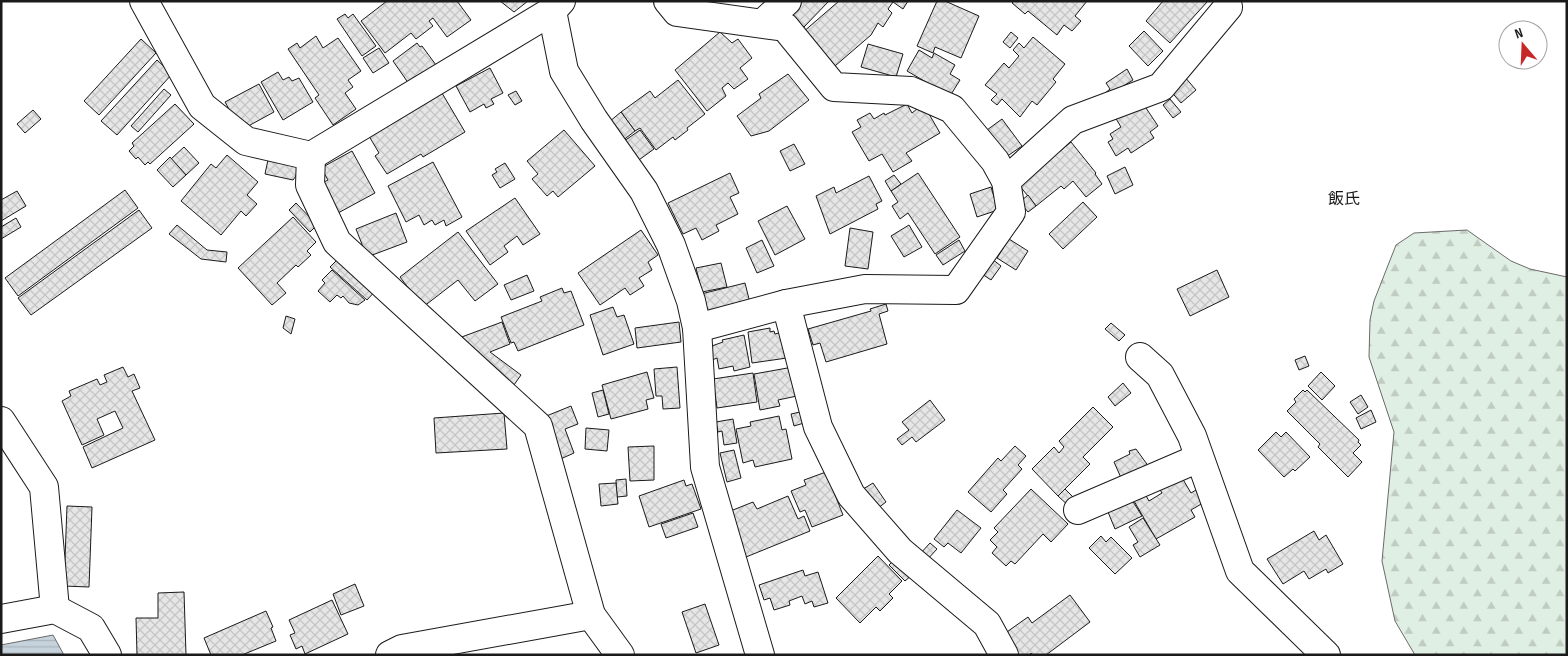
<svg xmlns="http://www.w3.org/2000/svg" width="1568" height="656" font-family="'Sofia Sans Condensed','Noto Sans JP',sans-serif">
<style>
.forest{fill:url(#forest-firs);stroke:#6a6a6a}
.water{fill:url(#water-rules);stroke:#6a6a6a}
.building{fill:url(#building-cross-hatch);stroke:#1a1a1a}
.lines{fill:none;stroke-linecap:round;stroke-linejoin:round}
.minor-casing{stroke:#1a1a1a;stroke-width:30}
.minor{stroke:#fff;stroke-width:28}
.labels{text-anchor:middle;stroke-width:4;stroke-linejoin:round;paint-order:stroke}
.quarter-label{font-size:16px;fill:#1a1a1a;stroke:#fff}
</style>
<defs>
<pattern id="forest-firs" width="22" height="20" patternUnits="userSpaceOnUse" patternTransform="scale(1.25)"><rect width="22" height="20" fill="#e0efe3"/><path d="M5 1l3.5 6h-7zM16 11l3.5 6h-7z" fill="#c0ccc2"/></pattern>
<pattern id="water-rules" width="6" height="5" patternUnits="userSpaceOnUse" patternTransform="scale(1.25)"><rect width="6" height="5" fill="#c6d2dc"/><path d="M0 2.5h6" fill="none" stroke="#aab4bc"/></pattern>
<pattern id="building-cross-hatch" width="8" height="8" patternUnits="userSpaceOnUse" patternTransform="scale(1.25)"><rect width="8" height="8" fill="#e6e6e6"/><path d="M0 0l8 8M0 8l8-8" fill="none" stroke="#c5c5c5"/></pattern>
</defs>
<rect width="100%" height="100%" fill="#fff"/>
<path class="forest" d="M 1467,230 L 1511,261 L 1530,269 L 1567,277 L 1567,655 L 1415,655 L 1395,621 L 1382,561 L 1394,432 L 1369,357 L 1370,320 L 1374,301 L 1396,245 L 1414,233 Z"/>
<path class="water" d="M 53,635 L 64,655 L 1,655 L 1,645 Z"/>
<g class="building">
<path d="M 387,1 L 457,1 L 471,20 L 447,37 L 433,18 L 429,21 L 433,26 L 416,39 L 411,33 L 385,53 L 361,21 Z"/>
<path d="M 500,1 L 528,1 L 514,12 Z"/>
<path d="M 800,1 L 829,1 L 804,27 L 789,13 Z"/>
<path d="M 839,1 L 908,1 L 903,9 L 893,2 L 888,9 L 892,13 L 883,27 L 878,23 L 871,35 L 828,72 L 802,33 Z"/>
<path d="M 937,1 L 945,1 L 979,16 L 961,58 L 935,47 L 933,53 L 917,46 Z"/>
<path d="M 1014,1 L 1087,1 L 1075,16 L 1081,21 L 1072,31 L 1064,25 L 1057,35 L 1028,11 L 1025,14 L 1012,3 Z"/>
<path d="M 1163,1 L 1206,1 L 1207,2 L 1170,43 L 1146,21 Z"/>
<path d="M 345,14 L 348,18 L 353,14 L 376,46 L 362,56 L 337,19 Z"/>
<path d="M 1144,31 L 1163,51 L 1148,66 L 1129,46 Z"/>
<path d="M 720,32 L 732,43 L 738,39 L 752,58 L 740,68 L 748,79 L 734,89 L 728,83 L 722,88 L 726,96 L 707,111 L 675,70 Z"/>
<path d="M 1011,32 L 1018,38 L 1010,48 L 1003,42 Z"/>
<path d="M 316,36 L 323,48 L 338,38 L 361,71 L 348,80 L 353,87 L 345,93 L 356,109 L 333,125 L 315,98 L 319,95 L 288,49 L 297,43 L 300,48 Z"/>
<path d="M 1033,37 L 1065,64 L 1053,79 L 1056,82 L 1037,105 L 1032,101 L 1020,117 L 1002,99 L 997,105 L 991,100 L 997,94 L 985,85 L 1004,63 L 1009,68 L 1019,56 L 1013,50 L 1019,43 L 1024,48 Z"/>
<path d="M 141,39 L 156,53 L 99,115 L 84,101 Z"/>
<path d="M 417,43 L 420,47 L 422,46 L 436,65 L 409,84 L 393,61 Z"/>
<path d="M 868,44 L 903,54 L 896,77 L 861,67 Z"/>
<path d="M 379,48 L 389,63 L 373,73 L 363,58 Z"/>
<path d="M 919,50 L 932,58 L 934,53 L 955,65 L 950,74 L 960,80 L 950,96 L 907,71 Z"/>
<path d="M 157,60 L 172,74 L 117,135 L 101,121 Z"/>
<path d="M 490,68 L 503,93 L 491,99 L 494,104 L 486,108 L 484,104 L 470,112 L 456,86 Z"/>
<path d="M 1127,69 L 1133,80 L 1106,97 L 1104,94 L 1110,89 L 1106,83 Z"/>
<path d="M 278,72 L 283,80 L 289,77 L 292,81 L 299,78 L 313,102 L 283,120 L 261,82 Z"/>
<path d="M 788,74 L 809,100 L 769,131 L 751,136 L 737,116 L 761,98 L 759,94 Z"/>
<path d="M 1184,76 L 1196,90 L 1181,103 L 1169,89 Z"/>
<path d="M 678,80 L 705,114 L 687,128 L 688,130 L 675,140 L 673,137 L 656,150 L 640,128 L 635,131 L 621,112 L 650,91 L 655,98 Z"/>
<path d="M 259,84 L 274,112 L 241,130 L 225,102 Z"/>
<path d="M 439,88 L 465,132 L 423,157 L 421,154 L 387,174 L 375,156 L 379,153 L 366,131 Z"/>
<path d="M 164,89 L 171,95 L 138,132 L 131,126 Z"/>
<path d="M 516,91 L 522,101 L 515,105 L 508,95 Z"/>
<path d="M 1170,99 L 1181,112 L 1173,118 L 1163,105 Z"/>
<path d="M 175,104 L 194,124 L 150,164 L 148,162 L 145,165 L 138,157 L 136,159 L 129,151 L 134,146 L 132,143 Z"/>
<path d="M 907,104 L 912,113 L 917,109 L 929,114 L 940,133 L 906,153 L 912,161 L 893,172 L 882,154 L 869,161 L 852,132 L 861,127 L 857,120 L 870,113 L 874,119 L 884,113 L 885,115 Z"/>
<path d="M 1144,105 L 1158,126 L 1150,132 L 1154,138 L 1131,153 L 1128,148 L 1116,156 L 1108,142 L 1113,139 L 1110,134 L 1121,127 L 1115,117 Z"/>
<path d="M 33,110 L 41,119 L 25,133 L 17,124 Z"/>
<path d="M 621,112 L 635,131 L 617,145 L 603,127 Z"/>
<path d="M 1002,119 L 1022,146 L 1006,157 L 987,130 Z"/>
<path d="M 564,130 L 595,166 L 558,197 L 553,191 L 547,196 L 532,179 L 538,174 L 527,161 Z"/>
<path d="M 640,130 L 654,149 L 632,165 L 617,146 Z"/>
<path d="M 1071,142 L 1096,173 L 1095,174 L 1102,184 L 1086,197 L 1073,181 L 1064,189 L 1061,186 L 1036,206 L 1019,185 L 1058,150 L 1060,151 Z"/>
<path d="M 794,144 L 805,164 L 790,171 L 780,151 Z"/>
<path d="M 184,147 L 199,163 L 186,175 L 171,159 Z"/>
<path d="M 352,151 L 375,193 L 338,213 L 322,183 L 328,180 L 321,168 Z"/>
<path d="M 227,155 L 258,182 L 247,195 L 257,204 L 246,216 L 241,211 L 221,235 L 181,201 L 211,164 L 216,168 Z"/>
<path d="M 269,155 L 300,160 L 296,176 L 293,180 L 265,174 Z"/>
<path d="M 170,157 L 186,175 L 173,187 L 157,170 Z"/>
<path d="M 433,162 L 462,217 L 446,226 L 444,220 L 435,225 L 432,220 L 424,225 L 419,215 L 406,222 L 388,186 Z"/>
<path d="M 505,163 L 515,179 L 500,188 L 492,175 L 497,172 L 495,169 Z"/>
<path d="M 1125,167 L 1133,185 L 1115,194 L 1107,176 Z"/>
<path d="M 730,173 L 739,193 L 730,197 L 738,214 L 716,225 L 719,231 L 702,240 L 696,228 L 683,234 L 668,203 Z"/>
<path d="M 918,173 L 960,237 L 935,254 L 908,213 L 900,219 L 892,206 L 898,202 L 891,191 Z"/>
<path d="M 894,175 L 901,184 L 891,191 L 885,181 Z"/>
<path d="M 869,176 L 882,201 L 876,204 L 878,209 L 830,234 L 816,196 L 834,187 L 836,193 Z"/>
<path d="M 991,187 L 998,210 L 977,217 L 970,194 Z"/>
<path d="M 125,190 L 138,208 L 18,296 L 5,278 Z"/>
<path d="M 17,191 L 26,206 L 1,221 L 1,200 Z"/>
<path d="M 1028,195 L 1036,206 L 1028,212 L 1020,202 Z"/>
<path d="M 515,198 L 540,234 L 523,245 L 517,236 L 504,246 L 508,252 L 490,265 L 466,231 Z"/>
<path d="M 1083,202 L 1097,217 L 1063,249 L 1049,234 Z"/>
<path d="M 296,203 L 317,225 L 310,232 L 289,210 Z"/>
<path d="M 787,206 L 805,239 L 775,255 L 758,221 Z"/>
<path d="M 139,210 L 152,228 L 31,315 L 18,298 Z"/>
<path d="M 396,213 L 407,242 L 367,257 L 356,229 Z"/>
<path d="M 293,217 L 316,242 L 307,251 L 311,255 L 298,267 L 296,265 L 277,283 L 286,293 L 272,305 L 238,268 Z"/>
<path d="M 16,218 L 21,227 L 1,239 L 1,227 Z"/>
<path d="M 177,225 L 207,250 L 227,252 L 226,262 L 201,259 L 169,234 Z"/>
<path d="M 909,225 L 922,247 L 904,257 L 891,236 Z"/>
<path d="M 850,228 L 873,232 L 868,269 L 845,266 Z"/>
<path d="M 641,230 L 658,255 L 648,262 L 652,270 L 639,278 L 644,286 L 630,295 L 625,288 L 600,305 L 578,273 Z"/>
<path d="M 458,232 L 498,284 L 475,301 L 458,280 L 423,307 L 400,277 Z"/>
<path d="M 1009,239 L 1028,251 L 1016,270 L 997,258 Z"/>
<path d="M 762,240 L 774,266 L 757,273 L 746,248 Z"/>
<path d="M 959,240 L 965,251 L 943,265 L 936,255 Z"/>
<path d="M 342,255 L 377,289 L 367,300 L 330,267 Z"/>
<path d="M 992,259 L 1001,266 L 991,280 L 982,274 Z"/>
<path d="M 721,263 L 727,287 L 702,292 L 696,268 Z"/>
<path d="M 332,270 L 365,300 L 358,305 L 349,303 L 343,296 L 341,298 L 337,295 L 330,302 L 318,291 L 325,283 L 322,280 Z"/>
<path d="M 1217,270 L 1229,297 L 1190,316 L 1177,289 Z"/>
<path d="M 527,275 L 534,291 L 511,300 L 504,285 Z"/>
<path d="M 745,283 L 751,307 L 706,313 L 701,294 Z"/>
<path d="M 562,288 L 564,293 L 571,291 L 584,325 L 518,351 L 514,342 L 511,343 L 501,317 L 542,301 L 540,297 Z"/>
<path d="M 886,304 L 888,311 L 879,314 L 887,344 L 826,362 L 820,343 L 813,345 L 808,329 L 871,311 L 870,309 Z"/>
<path d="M 613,307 L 617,317 L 624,315 L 634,344 L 603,355 L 590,315 Z"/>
<path d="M 286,316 L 295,319 L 291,334 L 283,328 Z"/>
<path d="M 502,322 L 510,344 L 490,352 L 521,375 L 509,392 L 459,338 Z"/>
<path d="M 679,322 L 681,342 L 637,348 L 635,328 Z"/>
<path d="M 1111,323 L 1125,335 L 1119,341 L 1105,329 Z"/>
<path d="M 770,328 L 770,332 L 774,331 L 775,334 L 783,332 L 787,358 L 752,363 L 748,332 Z"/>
<path d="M 744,335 L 750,367 L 734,371 L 733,366 L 719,369 L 717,358 L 712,360 L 709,347 L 723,342 L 722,340 Z"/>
<path d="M 1305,356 L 1309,366 L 1299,370 L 1295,360 Z"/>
<path d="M 123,367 L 128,377 L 134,374 L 140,388 L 132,391 L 155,440 L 92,468 L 83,447 L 123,428 L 115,411 L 97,419 L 104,435 L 82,445 L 62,401 L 71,396 L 69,391 L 97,379 L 100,385 L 107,382 L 104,375 Z"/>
<path d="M 677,367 L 680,408 L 663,409 L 662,396 L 656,396 L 654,369 Z"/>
<path d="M 793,367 L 797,396 L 778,400 L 780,406 L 760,410 L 754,374 Z"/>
<path d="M 647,372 L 654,398 L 646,400 L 648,409 L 611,419 L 602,385 Z"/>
<path d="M 1321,372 L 1335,386 L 1322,400 L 1308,386 Z"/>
<path d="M 753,373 L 757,402 L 717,408 L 713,379 Z"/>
<path d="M 1123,383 L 1131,393 L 1115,406 L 1108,397 Z"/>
<path d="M 603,390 L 609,414 L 598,417 L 592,393 Z"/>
<path d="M 1303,390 L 1305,392 L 1307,390 L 1359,440 L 1358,442 L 1361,445 L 1353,453 L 1362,462 L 1348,477 L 1318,447 L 1320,444 L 1287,411 L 1296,402 L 1294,399 Z"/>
<path d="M 1361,395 L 1368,407 L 1358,414 L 1350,402 Z"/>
<path d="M 930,400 L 945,420 L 916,442 L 912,437 L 902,445 L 897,439 L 909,430 L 902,422 Z"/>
<path d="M 571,406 L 578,424 L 565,429 L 574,453 L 556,461 L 539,419 Z"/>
<path d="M 1093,407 L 1113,427 L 1083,457 L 1090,464 L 1058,496 L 1032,469 L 1054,447 L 1059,453 L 1064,447 L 1059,441 Z"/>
<path d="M 1371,410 L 1376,422 L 1361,429 L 1356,418 Z"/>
<path d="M 800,412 L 804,423 L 794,426 L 791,414 Z"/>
<path d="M 504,413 L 507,449 L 436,453 L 434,418 Z"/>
<path d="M 779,416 L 782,430 L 786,429 L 792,459 L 755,467 L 753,460 L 743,463 L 736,429 L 751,426 L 750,422 Z"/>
<path d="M 733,419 L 737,443 L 724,445 L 722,431 L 718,432 L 716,422 Z"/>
<path d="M 586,428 L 609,430 L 607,451 L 585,449 Z"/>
<path d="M 1276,432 L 1281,437 L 1286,432 L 1310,457 L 1295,471 L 1293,469 L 1284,477 L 1258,450 Z"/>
<path d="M 654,446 L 654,480 L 630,481 L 628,447 Z"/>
<path d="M 1015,446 L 1026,456 L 1018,465 L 1022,469 L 1003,490 L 1007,494 L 991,512 L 968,492 L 998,458 L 1001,461 Z"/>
<path d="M 1136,449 L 1149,467 L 1122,480 L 1114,462 L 1130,454 L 1129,451 Z"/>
<path d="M 734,450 L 741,478 L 727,482 L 720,453 Z"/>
<path d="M 826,472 L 843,515 L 812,527 L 805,510 L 800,512 L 791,491 L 806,485 L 804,480 Z"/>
<path d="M 1181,476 L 1191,493 L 1196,490 L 1203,503 L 1191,510 L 1195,517 L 1156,539 L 1134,501 L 1145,494 L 1149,501 L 1162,493 L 1159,488 Z"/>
<path d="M 626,479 L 627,496 L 617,497 L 616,480 Z"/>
<path d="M 684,480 L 686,486 L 692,484 L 701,509 L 649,527 L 639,496 Z"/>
<path d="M 616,483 L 618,504 L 601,506 L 599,484 Z"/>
<path d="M 873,483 L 886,502 L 874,511 L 860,491 Z"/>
<path d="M 1031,489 L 1068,524 L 1051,542 L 1043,534 L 1015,564 L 1011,561 L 1006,566 L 992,553 L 997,547 L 990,540 L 998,532 L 994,528 Z"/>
<path d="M 1065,489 L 1078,502 L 1071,508 L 1058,496 Z"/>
<path d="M 788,496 L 798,519 L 804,516 L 810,531 L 746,557 L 728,512 L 753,502 L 757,509 Z"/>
<path d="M 1132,500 L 1142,516 L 1115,529 L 1108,512 Z"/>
<path d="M 67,506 L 92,507 L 89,587 L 64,586 Z"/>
<path d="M 957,510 L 981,528 L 961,553 L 948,543 L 944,547 L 934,539 Z"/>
<path d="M 693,513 L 698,527 L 666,538 L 661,524 Z"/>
<path d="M 1143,518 L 1160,545 L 1140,557 L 1133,545 L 1138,542 L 1129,527 Z"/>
<path d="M 1314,531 L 1319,540 L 1326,535 L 1343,564 L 1328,573 L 1326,569 L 1309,579 L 1304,571 L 1283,584 L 1267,559 Z"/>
<path d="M 1101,536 L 1106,542 L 1111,537 L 1132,558 L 1115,574 L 1089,548 Z"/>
<path d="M 930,543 L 937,549 L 926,561 L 919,555 Z"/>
<path d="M 878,556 L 902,581 L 889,594 L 893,598 L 880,611 L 876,607 L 860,623 L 836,598 Z"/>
<path d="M 896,558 L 912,575 L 905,581 L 889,565 Z"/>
<path d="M 803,570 L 805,576 L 818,572 L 828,603 L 814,607 L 812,601 L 805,604 L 802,596 L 789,601 L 790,605 L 774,610 L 770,598 L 764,600 L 759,585 Z"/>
<path d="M 355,584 L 364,606 L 341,615 L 333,594 Z"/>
<path d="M 184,592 L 186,655 L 137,655 L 136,618 L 158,618 L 158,593 Z"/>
<path d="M 1070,595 L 1090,622 L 1046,655 L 1032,655 L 1031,653 L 1029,655 L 1019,655 L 1004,634 L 1028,617 L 1032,623 Z"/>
<path d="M 332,600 L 348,634 L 305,654 L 302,646 L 296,649 L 290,635 L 295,633 L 289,620 Z"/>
<path d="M 705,604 L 719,645 L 696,653 L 682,612 Z"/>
<path d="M 266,611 L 273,627 L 271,628 L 276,641 L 242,655 L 211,655 L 204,638 Z"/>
</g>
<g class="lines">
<g class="minor-casing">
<g id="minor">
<path d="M 144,1 L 202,106 L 246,141 L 311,156 L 552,11 L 561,1"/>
<path d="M 668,1 L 677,12 L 785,27 L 834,87 L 911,91 L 952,109 L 995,161 L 1006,181 L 1011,212 L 956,290 L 865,289 L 786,304 L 697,328"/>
<path d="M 552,11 L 564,71 L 594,120 L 644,191 L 671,245 L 691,301 L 697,328 L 705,467 L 760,655"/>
<path d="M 763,23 L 787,1"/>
<path d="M 311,156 L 310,185 L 337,242 L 538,426 L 591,615 L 620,655"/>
<path d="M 1006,181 L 1073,120 L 1161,87 L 1228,7"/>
<path d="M 786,304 L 818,427 L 851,495 L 900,551 L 987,624 L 1004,655"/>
<path d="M 1140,357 L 1160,375 L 1192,436 L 1240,571 L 1326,655"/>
<path d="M 1,421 L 44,487 L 55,609"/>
<path d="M 1078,510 L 1199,458"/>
<path d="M 1,619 L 55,609 L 91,628 L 107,655"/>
<path d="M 390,655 L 402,649 L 591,615"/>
</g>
</g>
<use href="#minor" class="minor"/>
</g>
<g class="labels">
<g class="quarter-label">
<text x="1344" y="204">飯氏</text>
</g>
</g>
<rect width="1568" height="656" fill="none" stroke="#1a1a1a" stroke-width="5"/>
<g transform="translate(1523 45) rotate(341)"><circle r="24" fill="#ffffff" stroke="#a3a3a3"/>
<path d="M0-4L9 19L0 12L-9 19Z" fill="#c62828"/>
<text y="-8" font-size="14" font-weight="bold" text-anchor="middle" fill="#1a1a1a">N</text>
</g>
</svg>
